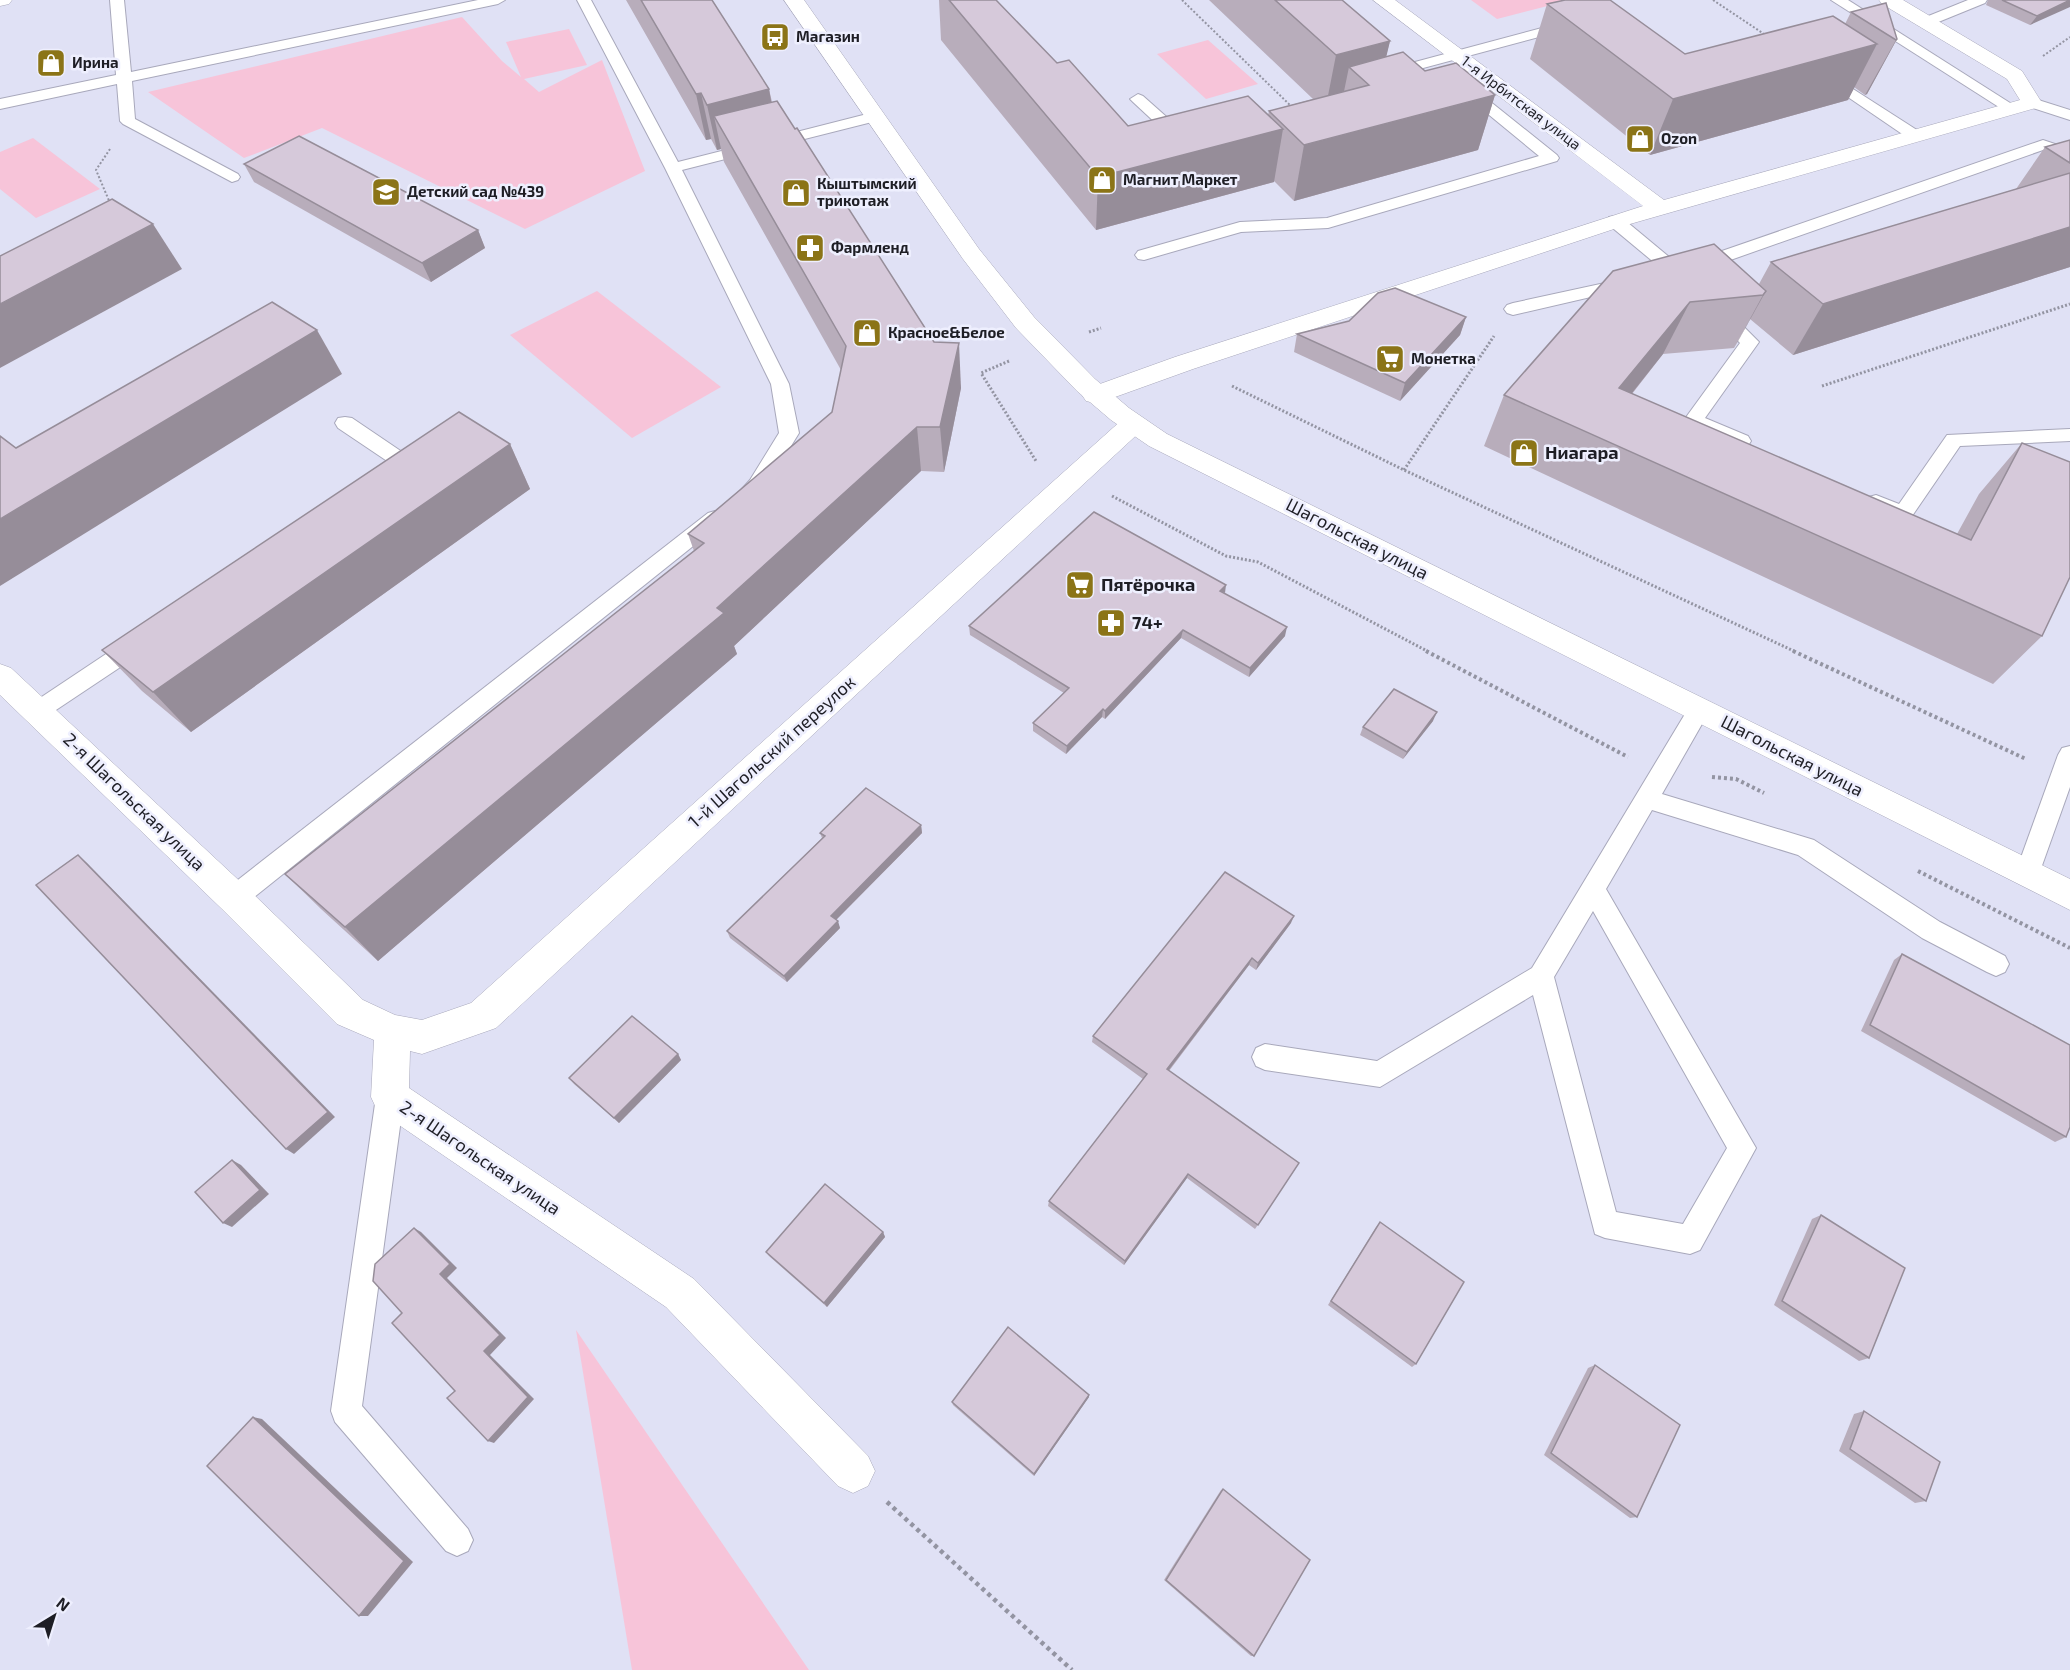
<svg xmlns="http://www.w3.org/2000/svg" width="2070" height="1670" font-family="'Exo 2',sans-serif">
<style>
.green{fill:#f7c4d9}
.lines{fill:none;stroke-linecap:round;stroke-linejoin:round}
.service-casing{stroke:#a8a8bb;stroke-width:2}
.minor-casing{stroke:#a8a8bb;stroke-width:1}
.tertiary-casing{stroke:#a8a8bb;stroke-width:1}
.secondary-casing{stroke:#a8a8bb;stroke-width:1}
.path-far3{stroke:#9394a2;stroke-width:2;stroke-dasharray:2 2;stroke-linecap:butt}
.path-far2{stroke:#9394a2;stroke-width:3;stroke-dasharray:2 2;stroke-linecap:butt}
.path-far1{stroke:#9394a2;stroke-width:4;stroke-dasharray:3 3;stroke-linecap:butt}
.path{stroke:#9394a2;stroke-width:4.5;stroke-dasharray:4 4;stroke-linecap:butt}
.service{fill:#fff;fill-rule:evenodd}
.minor{fill:#fff;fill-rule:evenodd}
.tertiary{fill:#fff;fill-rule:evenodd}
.secondary{fill:#fff;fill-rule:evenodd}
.wall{fill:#b8adbb}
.shaded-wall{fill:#968d99}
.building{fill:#d6c9da;stroke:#968d99;stroke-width:1.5}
.labels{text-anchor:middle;stroke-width:5;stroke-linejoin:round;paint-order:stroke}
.far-poi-label{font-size:15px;font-weight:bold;fill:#1e1e25;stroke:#eeeffe;text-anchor:start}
.far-street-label{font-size:15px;fill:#1e1e25;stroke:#eeeffe}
.poi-label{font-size:18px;font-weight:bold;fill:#1e1e25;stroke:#eeeffe;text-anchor:start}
.street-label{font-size:18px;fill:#1e1e25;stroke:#eeeffe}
</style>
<rect width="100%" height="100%" fill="#e0e1f5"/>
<g class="green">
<path d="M 1471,0 L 1571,0 L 1497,19 Z"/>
<path d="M 462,17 L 502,61 L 521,77 L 506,42 L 569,29 L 587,65 L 524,79 L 539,92 L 602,60 L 645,171 L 525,229 L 322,128 L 244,158 L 148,92 Z"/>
<path d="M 1208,40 L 1258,84 L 1206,99 L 1157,54 Z"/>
<path d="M 33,138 L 100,189 L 36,218 L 0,189 L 0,152 Z"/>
<path d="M 597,291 L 721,387 L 632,438 L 510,335 Z"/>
<path d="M 576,1330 L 809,1670 L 632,1670 Z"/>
</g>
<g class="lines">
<g class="service-casing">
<g id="service">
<path d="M 110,0 L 124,0 L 131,72 L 478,0 L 505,0 L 498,4 L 132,81 L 135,119 L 238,174 L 240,177 L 238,180 L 232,182 L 123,124 L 120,121 L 117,84 L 0,109 L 0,99 L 116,75 Z"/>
<path d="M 577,0 L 591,0 L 678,162 L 875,112 L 883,117 L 880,120 L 682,170 L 789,384 L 799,433 L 764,490 C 757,496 752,499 743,496 L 740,491 L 750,480 L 779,433 L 771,384 L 665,168 Z"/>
<path d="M 1831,0 L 1848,0 L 2018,108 L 2015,111 L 2005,111 Z"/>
<path d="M 1968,0 L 1987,0 L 1985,3 L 1931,25 L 1921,25 L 1919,22 L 1921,19 Z"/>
<path d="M 1568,21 L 1573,22 L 1575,25 L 1573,28 L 1397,75 L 1392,74 L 1382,64 L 1389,60 L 1400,66 Z"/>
<path d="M 1825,71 L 1920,132 L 1922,135 L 1920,138 L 1908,138 L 1820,78 L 1818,75 Z"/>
<path d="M 1138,94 L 1143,96 L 1188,136 L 1190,139 L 1188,142 L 1176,142 L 1133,102 L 1130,99 Z"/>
<path d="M 1482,97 L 1487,99 L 1557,155 L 1559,158 L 1557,161 L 1328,228 L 1241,232 L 1144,260 L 1138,259 L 1135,255 L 1138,251 L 1240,222 L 1327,218 L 1539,156 L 1477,105 L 1474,102 Z"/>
<path d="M 2032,98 L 2070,110 L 2070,120 L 2027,106 L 2024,103 L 2027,100 Z"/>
<path d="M 2043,140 L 2070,149 L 2070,159 L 2043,150 L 1702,270 L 1690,270 L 1687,266 L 1690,262 Z"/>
<path d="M 1615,216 L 1621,217 L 1692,276 L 1695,280 L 1692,284 L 1680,284 L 1609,225 L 1607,221 L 1609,217 Z"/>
<path d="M 1628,278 L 1634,279 L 1637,283 L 1634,287 L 1513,315 L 1507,313 L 1504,309 L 1507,305 L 1513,303 Z"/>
<path d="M 1720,307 L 1726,309 L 1759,342 L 1705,418 L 1748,436 L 1751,441 L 1748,446 L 1741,448 L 1686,425 L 1684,420 L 1740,343 L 1711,313 L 1714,309 Z"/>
<path d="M 345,417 L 352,418 L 414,460 L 417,465 C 411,475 399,481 388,478 L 385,473 L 393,465 L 338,428 L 335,423 L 338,418 Z"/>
<path d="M 2070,429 L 2070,441 L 1960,446 L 1910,519 C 1898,523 1872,513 1866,502 L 1869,497 L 1876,495 L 1899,504 L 1947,435 Z"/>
<path d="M 715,511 L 722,513 L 725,518 L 722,523 L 243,906 L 234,909 L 225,906 L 222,898 L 225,890 L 708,513 Z"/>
<path d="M 138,636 L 146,638 L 149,644 L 146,650 L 47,716 L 39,719 L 31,716 L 28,710 L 31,704 L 130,638 Z"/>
<path d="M 1699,701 L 1707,704 L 1710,710 L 1662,794 L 1814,840 L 1940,922 L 2005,956 L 2009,964 L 2005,972 L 1996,976 L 1987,972 L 1922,938 L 1798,855 L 1652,810 L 1606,889 L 1756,1148 L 1700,1250 L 1690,1254 L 1605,1238 L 1595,1234 L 1533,995 L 1380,1087 L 1265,1070 L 1256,1066 L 1252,1057 L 1256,1048 L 1265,1044 L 1377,1061 L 1532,968 L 1691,704 ZM 1593,911 L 1727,1148 L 1683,1224 L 1616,1212 L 1554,977 Z"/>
<path d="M 2070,746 L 2070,787 L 2039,874 L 2036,881 L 2027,885 L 2018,881 L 2015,874 L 2058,755 L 2062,748 Z"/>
<path d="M 390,1084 L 400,1088 L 404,1097 L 362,1406 L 468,1529 L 473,1540 L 468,1551 L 457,1556 L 446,1551 L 335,1422 L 331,1411 L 376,1097 L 380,1088 Z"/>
</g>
</g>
<g class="minor-casing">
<g id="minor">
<path d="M 1373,0 L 1395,0 L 1664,200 L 2020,100 L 2007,79 L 1882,4 L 1879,0 L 1903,0 L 2022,71 L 2042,103 L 2039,107 L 1623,226 L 1193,369 L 1104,401 L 1095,403 L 1086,401 L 1082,395 L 1086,389 L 1175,357 L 1643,206 Z"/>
<path d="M 1133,415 L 1142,418 L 1146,424 L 1142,430 L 496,1028 L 422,1054 L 410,1051 L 409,1088 L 694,1279 L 868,1456 L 875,1471 L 868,1486 L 853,1493 L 838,1486 L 666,1307 L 377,1110 L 371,1097 L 374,1040 L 337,1024 L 222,909 L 0,695 L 0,664 L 11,668 L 246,887 L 363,1000 L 395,1015 L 422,1020 L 471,1003 L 1124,418 Z"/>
</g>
</g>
<g class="tertiary-casing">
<path id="tertiary" d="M 0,0 L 12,0 L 9,4 L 0,6 Z"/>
</g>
<g class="secondary-casing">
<path id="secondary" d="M 784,0 L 804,0 L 979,249 L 1034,317 L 1095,379 L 1129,408 L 1167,434 L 2070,879 L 2070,910 L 1149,446 L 1111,420 L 1077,391 L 1016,328 L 963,259 Z"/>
</g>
<g class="path-far3">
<path d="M 1182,0 L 1293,108"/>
<path d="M 1713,0 L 1767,36"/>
<path d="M 2043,56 L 2070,37"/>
<path d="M 110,149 L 96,170 L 110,203"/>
</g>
<g class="path-far2">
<path d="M 1089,332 L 1101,328"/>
<path d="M 1009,361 L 981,373 L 1036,461"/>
<path d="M 1232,386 L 1404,470 L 1796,652"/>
<path d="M 1822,386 L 2070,304"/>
<path d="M 1404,470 L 1494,336"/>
<path d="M 1112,496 L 1226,556 L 1258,562 L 1429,652"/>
</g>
<g class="path-far1">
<path d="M 1426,651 L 1628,757"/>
<path d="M 1793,651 L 2026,759"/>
<path d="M 1712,777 L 1736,779 L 1764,793"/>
<path d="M 1918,871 L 2070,948"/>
</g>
<path class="path" d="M 887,1502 L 1072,1670"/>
<use href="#service" class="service"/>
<use href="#minor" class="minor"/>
<use href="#tertiary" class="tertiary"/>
<use href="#secondary" class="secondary"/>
</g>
<g class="wall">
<path d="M 626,0 L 712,0 L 769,89 L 772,102 L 961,388 L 944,472 L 921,471 L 734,646 L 737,654 L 378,961 L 321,909 L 285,874 L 694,551 L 688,534 L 832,412 L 841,370 L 724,162 L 721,149 L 717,150 L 711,139 L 706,140 Z"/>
<path d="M 939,0 L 996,0 L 1057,63 L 1128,126 L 1268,115 L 1269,111 L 1313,99 L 1209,0 L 1342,0 L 1390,41 L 1386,56 L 1495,95 L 1478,150 L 1294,201 L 1274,181 L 1274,182 L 1096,230 L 941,40 Z"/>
<path d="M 1988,0 L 2070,0 L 2030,25 L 1986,5 Z"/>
<path d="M 1547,4 L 1685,54 L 1845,24 L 1851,12 L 1897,39 L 1867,94 L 1865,95 L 1854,87 L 1848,100 L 1650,155 L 1530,59 Z"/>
<path d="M 2070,140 L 2070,267 L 1793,355 L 1750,319 L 1734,348 L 1663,354 L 1632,394 L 1957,534 L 1979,494 L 2022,443 L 2042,636 L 1993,684 L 1484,446 L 1504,395 L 1613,271 L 1759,284 L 1771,262 L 2016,189 L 2045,147 Z"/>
<path d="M 244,164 L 478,230 L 485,248 L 431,282 L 254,182 Z"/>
<path d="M 1466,317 L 1460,335 L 1400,401 L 1294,352 L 1297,334 Z"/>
<path d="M 510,444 L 530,489 L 191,732 L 142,691 L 102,650 Z"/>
<path d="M 1224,593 L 1285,636 L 1249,677 L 1181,638 L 1105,719 L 1102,717 L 1066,754 L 1033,731 L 1033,723 L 1064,693 L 970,635 L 969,626 Z"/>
<path d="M 1433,721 L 1403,759 L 1360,735 L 1363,727 Z"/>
<path d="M 921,825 L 922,833 L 836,920 L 840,928 L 787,982 L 730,938 L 727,931 L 822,838 L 820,833 Z"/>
<path d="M 1291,923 L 1256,970 L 1249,965 L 1169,1071 L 1296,1168 L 1255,1229 L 1187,1178 L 1124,1265 L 1048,1206 L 1049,1201 L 1143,1079 L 1092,1042 L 1093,1036 Z"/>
<path d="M 1902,954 L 2066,1137 L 2055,1142 L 1861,1031 L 1894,960 Z"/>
<path d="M 678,1054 L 681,1060 L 619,1123 L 574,1084 L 569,1078 Z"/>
<path d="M 1821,1215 L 1869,1358 L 1859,1361 L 1774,1305 L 1812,1219 Z"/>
<path d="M 1380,1222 L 1416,1364 L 1412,1367 L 1328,1305 L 1376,1227 Z"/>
<path d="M 883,1232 L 885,1237 L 827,1307 L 769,1256 L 766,1252 Z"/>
<path d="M 1595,1365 L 1637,1517 L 1630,1518 L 1544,1455 L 1588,1368 Z"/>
<path d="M 1089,1395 L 1089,1397 L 1034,1476 L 953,1405 L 952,1402 Z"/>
<path d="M 1864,1411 L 1926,1501 L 1915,1503 L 1839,1451 L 1854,1414 Z"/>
<path d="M 1223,1489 L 1254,1656 L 1251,1656 L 1164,1580 L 1221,1490 Z"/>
</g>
<g class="shaded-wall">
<path d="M 2070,0 L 2070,7 L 2030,25 L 2037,16 Z"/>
<path d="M 1897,39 L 1867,94 L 1865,95 L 1896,40 Z"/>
<path d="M 1390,41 L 1377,96 L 1369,85 L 1349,67 L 1341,106 L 1325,111 L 1336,55 Z"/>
<path d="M 1877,44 L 1848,100 L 1650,155 L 1673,99 Z"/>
<path d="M 769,89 L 777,135 L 714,116 L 721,149 L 717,150 L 707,105 Z"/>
<path d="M 701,93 L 711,139 L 706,140 L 696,94 Z"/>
<path d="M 1495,95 L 1478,150 L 1294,201 L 1304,145 Z"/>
<path d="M 1283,129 L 1274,182 L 1096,230 L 1098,177 Z"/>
<path d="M 153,224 L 182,269 L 0,368 L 0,304 Z"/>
<path d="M 2070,227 L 2070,267 L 1793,355 L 1823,304 Z"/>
<path d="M 478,230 L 485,248 L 431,282 L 422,263 Z"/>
<path d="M 1766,291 L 1737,343 L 1734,348 L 1763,295 Z"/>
<path d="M 1690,302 L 1663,354 L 1597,437 L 1619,388 Z"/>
<path d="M 1466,317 L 1460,335 L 1400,401 L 1405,383 Z"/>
<path d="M 317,330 L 342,374 L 0,586 L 0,519 Z"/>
<path d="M 959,343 L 961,388 L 944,472 L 940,427 Z"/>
<path d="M 917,427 L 921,471 L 734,646 L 737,654 L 378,961 L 345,927 L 717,608 Z"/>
<path d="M 510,444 L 530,489 L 191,732 L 153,692 Z"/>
<path d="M 1226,585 L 1225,593 L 1220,591 Z"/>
<path d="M 1287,627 L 1285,636 L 1249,677 L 1250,668 Z"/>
<path d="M 1183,630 L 1181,638 L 1105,719 L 1105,711 Z"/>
<path d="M 1103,709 L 1102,717 L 1066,754 L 1067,746 Z"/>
<path d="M 1437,712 L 1433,721 L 1403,759 L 1407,752 Z"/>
<path d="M 921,825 L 922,833 L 833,923 L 831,916 Z"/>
<path d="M 78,855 L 87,863 L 335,1117 L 294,1154 L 286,1149 Z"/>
<path d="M 1294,916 L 1291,923 L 1256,970 L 1258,963 Z"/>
<path d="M 838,921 L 840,928 L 787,982 L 784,976 Z"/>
<path d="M 1252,958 L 1249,965 L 1165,1075 L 1167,1069 Z"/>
<path d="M 678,1054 L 681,1060 L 619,1123 L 614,1118 Z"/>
<path d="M 232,1160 L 241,1165 L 269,1194 L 232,1227 L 223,1223 Z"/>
<path d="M 1188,1174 L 1187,1178 L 1124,1265 L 1125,1261 Z"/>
<path d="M 414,1228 L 421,1232 L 457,1268 L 447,1278 L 506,1338 L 490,1355 L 534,1399 L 494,1443 L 488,1441 L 484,1351 Z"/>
<path d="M 883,1232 L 885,1237 L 827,1307 L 824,1303 Z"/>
<path d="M 1089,1395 L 1089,1397 L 1034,1476 L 1034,1474 Z"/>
<path d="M 253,1417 L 262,1419 L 413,1562 L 368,1616 L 359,1616 Z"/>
</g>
<g class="building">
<path d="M 641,0 L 712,0 L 769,89 L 707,105 L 701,93 L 696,94 Z"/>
<path d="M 949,0 L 996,0 L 1057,63 L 1069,60 L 1128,126 L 1248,96 L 1283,129 L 1098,177 Z"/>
<path d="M 1275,0 L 1342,0 L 1390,41 L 1336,55 Z"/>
<path d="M 1565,0 L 1610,0 L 1685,54 L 1833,16 L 1877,44 L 1673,99 L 1547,4 Z"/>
<path d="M 2002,0 L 2070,0 L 2037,16 Z"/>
<path d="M 1886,3 L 1897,39 L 1896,40 L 1851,12 Z"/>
<path d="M 1403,52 L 1425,71 L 1456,63 L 1495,95 L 1304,145 L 1269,111 L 1369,85 L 1349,67 Z"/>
<path d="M 777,101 L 795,129 L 797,128 L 934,342 L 959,343 L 940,427 L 917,427 L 717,608 L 724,613 L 345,927 L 285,874 L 704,543 L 688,534 L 832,412 L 846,346 L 714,116 Z"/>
<path d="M 299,136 L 478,230 L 422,263 L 244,164 Z"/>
<path d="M 2070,140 L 2070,163 L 2045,147 Z"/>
<path d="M 2070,173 L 2070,227 L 1823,304 L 1771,262 Z"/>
<path d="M 112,199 L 153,224 L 0,304 L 0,256 Z"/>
<path d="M 1714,244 L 1766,291 L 1763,295 L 1690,302 L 1619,388 L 1971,540 L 2022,443 L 2070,462 L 2070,577 L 2042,636 L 1504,395 L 1613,271 Z"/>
<path d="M 1395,288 L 1466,317 L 1405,383 L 1297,334 L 1349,321 L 1378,293 Z"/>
<path d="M 272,302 L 317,330 L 0,519 L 0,436 L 16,448 Z"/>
<path d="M 459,412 L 510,444 L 153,692 L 102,650 Z"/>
<path d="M 1094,512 L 1226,585 L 1220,591 L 1287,627 L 1250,668 L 1183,630 L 1105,711 L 1103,709 L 1067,746 L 1033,723 L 1069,688 L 969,626 Z"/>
<path d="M 1394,689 L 1437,712 L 1407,752 L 1363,727 Z"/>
<path d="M 866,788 L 921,825 L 831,916 L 838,921 L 784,976 L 727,931 L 825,836 L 820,833 Z"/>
<path d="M 78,855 L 328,1112 L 286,1149 L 36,885 Z"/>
<path d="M 1225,872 L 1294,916 L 1258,963 L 1252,958 L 1167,1069 L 1299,1163 L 1258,1225 L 1188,1174 L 1125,1261 L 1049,1201 L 1147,1074 L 1093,1036 Z"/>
<path d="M 1902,954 L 2070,1045 L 2070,1127 L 2066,1137 L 1870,1025 Z"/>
<path d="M 632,1016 L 678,1054 L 614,1118 L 569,1078 Z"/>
<path d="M 232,1160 L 260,1190 L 223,1223 L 195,1192 Z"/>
<path d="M 825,1184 L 883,1232 L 824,1303 L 766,1252 Z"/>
<path d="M 1821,1215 L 1905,1268 L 1869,1358 L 1782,1301 Z"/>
<path d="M 1380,1222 L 1464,1282 L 1416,1364 L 1331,1301 Z"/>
<path d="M 414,1228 L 450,1264 L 440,1274 L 500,1335 L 484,1351 L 528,1397 L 488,1441 L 447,1398 L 455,1391 L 392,1323 L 402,1313 L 373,1281 L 375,1264 Z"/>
<path d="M 1008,1327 L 1089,1395 L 1034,1474 L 952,1402 Z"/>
<path d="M 1595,1365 L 1680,1425 L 1637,1517 L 1551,1453 Z"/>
<path d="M 1864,1411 L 1940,1462 L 1926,1501 L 1850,1449 Z"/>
<path d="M 253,1417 L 404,1561 L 359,1616 L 207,1466 Z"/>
<path d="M 1223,1489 L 1310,1560 L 1254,1656 L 1166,1580 Z"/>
</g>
<defs>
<g id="bus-square" transform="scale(1.5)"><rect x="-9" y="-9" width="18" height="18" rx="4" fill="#8b7417" stroke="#eeeffe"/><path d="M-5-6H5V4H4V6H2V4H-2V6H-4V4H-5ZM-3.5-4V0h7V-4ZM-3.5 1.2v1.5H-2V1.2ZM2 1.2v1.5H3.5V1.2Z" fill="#fff"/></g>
<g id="shop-square" transform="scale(1.5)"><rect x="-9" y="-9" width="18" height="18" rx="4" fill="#8b7417" stroke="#eeeffe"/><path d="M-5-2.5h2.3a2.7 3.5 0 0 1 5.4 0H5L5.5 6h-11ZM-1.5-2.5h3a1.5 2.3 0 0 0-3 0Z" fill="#fff"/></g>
<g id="school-square" transform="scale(1.5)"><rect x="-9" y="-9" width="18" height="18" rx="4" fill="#8b7417" stroke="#eeeffe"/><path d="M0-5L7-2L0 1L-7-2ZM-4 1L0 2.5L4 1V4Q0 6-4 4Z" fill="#fff"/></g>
<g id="pharmacy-square" transform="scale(1.5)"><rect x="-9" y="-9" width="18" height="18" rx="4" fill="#8b7417" stroke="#eeeffe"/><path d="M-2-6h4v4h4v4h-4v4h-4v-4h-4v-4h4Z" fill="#fff"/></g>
<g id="supermarket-square" transform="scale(1.5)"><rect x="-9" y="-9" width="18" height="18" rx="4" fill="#8b7417" stroke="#eeeffe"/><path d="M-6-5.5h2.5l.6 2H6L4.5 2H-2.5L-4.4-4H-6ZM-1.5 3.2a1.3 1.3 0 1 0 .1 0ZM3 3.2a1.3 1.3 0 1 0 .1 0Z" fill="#fff"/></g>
</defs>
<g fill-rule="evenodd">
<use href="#bus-square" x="775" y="37"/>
<use href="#shop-square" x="51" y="63"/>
<use href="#shop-square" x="1640" y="139"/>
<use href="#shop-square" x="1102" y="180"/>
<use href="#school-square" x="386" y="192"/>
<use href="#shop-square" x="796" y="193"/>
<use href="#pharmacy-square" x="810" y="248"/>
<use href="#shop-square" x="867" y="333"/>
<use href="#supermarket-square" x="1390" y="359"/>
<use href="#shop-square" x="1524" y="453"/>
<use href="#supermarket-square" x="1080" y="585"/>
<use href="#pharmacy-square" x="1111" y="623"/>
</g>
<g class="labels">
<g class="far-poi-label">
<text x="796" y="42">Магазин</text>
<text x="72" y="68">Ирина</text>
<text x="1661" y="144">Ozon</text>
<text x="1123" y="185">Магнит Маркет</text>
<text x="817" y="189">Кыштымский<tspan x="817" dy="17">трикотаж</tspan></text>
<text x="407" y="197">Детский сад №439</text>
<text x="831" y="253">Фармленд</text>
<text x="888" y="338">Красное&amp;Белое</text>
<text x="1411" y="364">Монетка</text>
</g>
<g class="far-street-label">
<text transform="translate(1521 103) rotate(37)" y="5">1-я Ирбитская улица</text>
</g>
<g class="poi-label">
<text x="1545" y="459">Ниагара</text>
<text x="1101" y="591">Пятёрочка</text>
<text x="1132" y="629">74+</text>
</g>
<g class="street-label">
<text transform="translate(1357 539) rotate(27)" y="6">Шагольская улица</text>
<text transform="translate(772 752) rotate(-42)" y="6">1-й Шагольский переулок</text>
<text transform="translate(1792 756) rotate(27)" y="6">Шагольская улица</text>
<text transform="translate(134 802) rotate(44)" y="6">2-я Шагольская улица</text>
<text transform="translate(480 1158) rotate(34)" y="6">2-я Шагольская улица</text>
</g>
</g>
<g transform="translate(54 1616) rotate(38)" stroke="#eeeffe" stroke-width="4.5" paint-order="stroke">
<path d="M0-4.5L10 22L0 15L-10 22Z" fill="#1e1e25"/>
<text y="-9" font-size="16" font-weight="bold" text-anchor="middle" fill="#1e1e25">N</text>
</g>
</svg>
